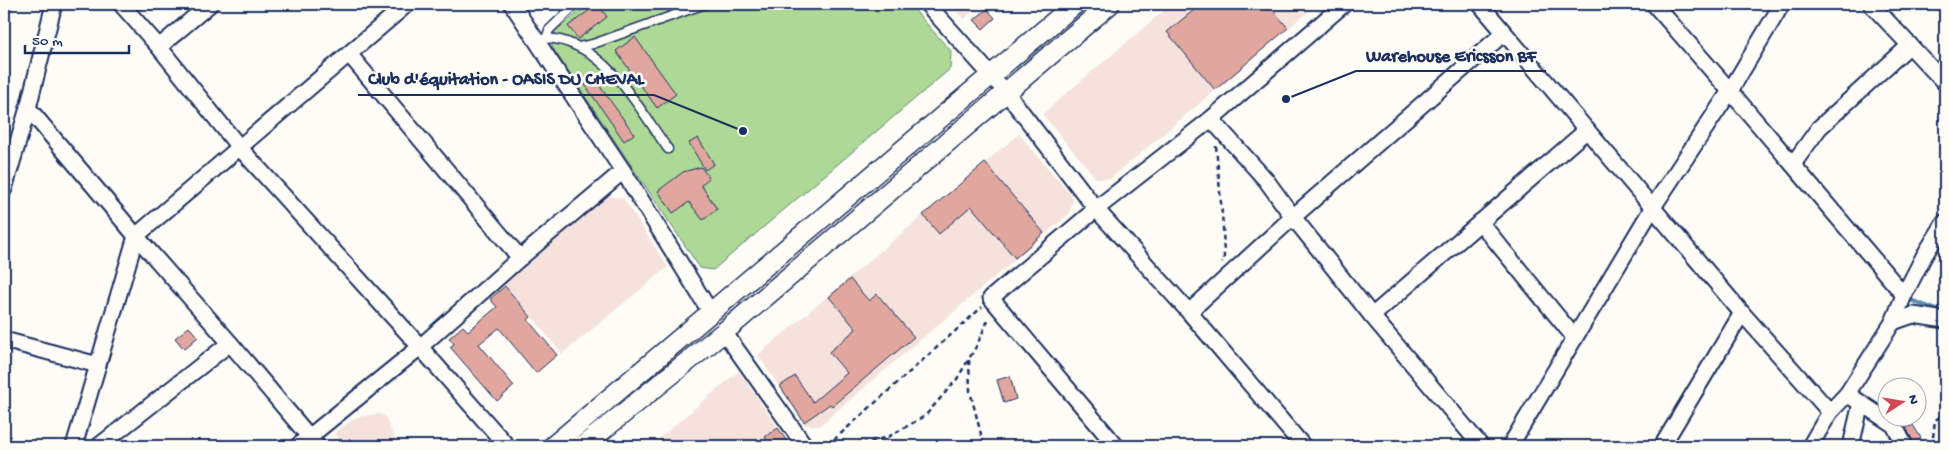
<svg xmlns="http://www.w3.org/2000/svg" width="1949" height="450" font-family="'Gochi Hand',sans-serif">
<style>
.built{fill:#f5e2dd}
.green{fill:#add895;stroke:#64847a}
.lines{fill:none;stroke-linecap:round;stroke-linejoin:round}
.stream{stroke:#598bae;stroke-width:4.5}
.building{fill:#e1a79f;stroke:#1b2f5e}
.service-casing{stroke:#1b2f5e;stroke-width:11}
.minor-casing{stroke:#1b2f5e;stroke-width:19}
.tertiary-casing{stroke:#1b2f5e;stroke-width:22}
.path{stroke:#1b2f5e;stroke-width:2.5;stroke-dasharray:5 4;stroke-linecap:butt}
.service{stroke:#fdfcf7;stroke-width:8}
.minor{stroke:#fdfcf7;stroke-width:15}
.tertiary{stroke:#fdfcf7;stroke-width:19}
.leader{fill:none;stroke:#1b2f5e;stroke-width:2}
.callout-dot{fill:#1b2f5e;stroke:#fdfcf7;stroke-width:2}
.callout-label{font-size:18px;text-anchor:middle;font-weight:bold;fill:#1b2f5e;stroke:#fdfcf7;stroke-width:5;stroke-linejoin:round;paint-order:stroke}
</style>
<rect width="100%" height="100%" fill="#fdfcf7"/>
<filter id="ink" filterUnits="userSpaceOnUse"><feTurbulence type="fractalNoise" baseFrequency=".02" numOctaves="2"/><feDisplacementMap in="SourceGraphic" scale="10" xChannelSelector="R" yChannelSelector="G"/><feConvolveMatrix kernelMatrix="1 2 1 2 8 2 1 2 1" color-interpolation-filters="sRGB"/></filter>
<g filter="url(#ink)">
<g class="built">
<path d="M 950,4 L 982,4 L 964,19 Z"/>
<path d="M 1172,4 L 1317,4 L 1110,179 L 1096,178 L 1042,114 Z"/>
<path d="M 1019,134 L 1073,198 L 1070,213 L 819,426 L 805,425 L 758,355 Z"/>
<path d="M 607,196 L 623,198 L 668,267 L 562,354 L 505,284 Z"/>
<path d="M 739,371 L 787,441 L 786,446 L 650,446 Z"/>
<path d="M 379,414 L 385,416 L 395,440 L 422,446 L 343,446 L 342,442 L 335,435 L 336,431 L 354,419 L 362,416 Z"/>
</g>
<path class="green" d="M 589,4 L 909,4 L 951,51 L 950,69 L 713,270 L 700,268 L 552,47 L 555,31 Z"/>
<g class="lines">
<path class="stream" d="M 1913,301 L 1944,313"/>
</g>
<g class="building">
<path d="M 598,4 L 607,17 L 578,39 L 568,26 Z"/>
<path d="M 1201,4 L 1268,4 L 1288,28 L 1215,90 L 1167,32 Z"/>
<path d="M 987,9 L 995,18 L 983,29 L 974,20 Z"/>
<path d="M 635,37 L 676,94 L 657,108 L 616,51 Z"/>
<path d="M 594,78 L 634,134 L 624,141 L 585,85 Z"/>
<path d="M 698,138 L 714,164 L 705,170 L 689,143 Z"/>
<path d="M 985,163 L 1044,233 L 1015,258 L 971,206 L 939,234 L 923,215 Z"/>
<path d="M 701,167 L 709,178 L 701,185 L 717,209 L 703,220 L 689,202 L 673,213 L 658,191 L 683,172 Z"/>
<path d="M 850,279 L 869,301 L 877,294 L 914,337 L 832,406 L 830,404 L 804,422 L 780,386 L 795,376 L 813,402 L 847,373 L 829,352 L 856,329 L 829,297 Z"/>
<path d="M 505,286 L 531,317 L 528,320 L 557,355 L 536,373 L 499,328 L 479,344 L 514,386 L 497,401 L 450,347 L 454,344 L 449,338 L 463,326 L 468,331 L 497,307 L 490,299 Z"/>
<path d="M 189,327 L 198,337 L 184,349 L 175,338 Z"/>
<path d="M 1010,376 L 1016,399 L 1004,403 L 997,380 Z"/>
<path d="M 1913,425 L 1921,438 L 1914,443 L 1906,428 Z"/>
<path d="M 778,428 L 790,446 L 771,446 L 765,437 Z"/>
</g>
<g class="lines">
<g class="service-casing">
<g id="service">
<path d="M 535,39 C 541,39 549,38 555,39 C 609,49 638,107 668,149"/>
<path d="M 546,39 L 549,30 L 576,4"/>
<path d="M 579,47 L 593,44 L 705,4"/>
</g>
</g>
<g class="minor-casing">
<g id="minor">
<path d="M 121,4 L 159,47 L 239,147 L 414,340 L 507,446"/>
<path d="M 512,4 L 623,171 L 711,313"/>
<path d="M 927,4 L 1006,92 L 1096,209 L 1189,312 L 1303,446"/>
<path d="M 1480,4 L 1742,313 L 1830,412"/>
<path d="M 1654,4 L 1730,91 L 1904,295"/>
<path d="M 1871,4 L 1945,83"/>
<path d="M 159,47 L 210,4"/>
<path d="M 349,54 L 520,258"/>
<path d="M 28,108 L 136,236 L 230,343 L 317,446"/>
<path d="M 1211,119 L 1266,180 L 1293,217 L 1372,316 L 1481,446"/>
<path d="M 1793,164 L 1819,128 L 1910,45"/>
<path d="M 4,189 L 28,108 L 54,4"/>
<path d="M 1480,222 L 1575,338"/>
<path d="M 1189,312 L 1293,217 L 1504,33"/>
<path d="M 1372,316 L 1587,130"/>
<path d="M 1893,322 L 1913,315 L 1945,320"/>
<path d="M 724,332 L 805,446"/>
<path d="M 4,340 L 98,365"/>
<path d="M 1847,394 L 1894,425 L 1905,446"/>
<path d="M 74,446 L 136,236 L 407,4"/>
<path d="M 99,446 L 230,343"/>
<path d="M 298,446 L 420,347 L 520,258 L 623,171"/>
<path d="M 1116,446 L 991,298 L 1096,209 L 1211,119 L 1344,4"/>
<path d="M 1510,446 L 1653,207 L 1730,91 L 1782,4"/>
<path d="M 1662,446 L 1742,313"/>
<path d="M 1810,446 L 1830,412 L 1847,394 L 1893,322 L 1904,295 L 1924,256 L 1945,222"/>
<path d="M 1851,446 L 1861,403"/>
</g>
</g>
<g class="tertiary-casing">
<g id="tertiary">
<path d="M 553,446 L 1075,4"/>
<path d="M 583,446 L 724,332 L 1110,4"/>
</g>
</g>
<g class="path">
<path d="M 1216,146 L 1223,226 L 1224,257 L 1222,263"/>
<path d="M 969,360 L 970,391 L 984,446"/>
<path d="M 827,446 L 982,307"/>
<path d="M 853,446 L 888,437 L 925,416 L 957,379 L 977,345 L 989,318"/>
<path d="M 1932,446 L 1935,420 L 1945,414"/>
</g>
<use href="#service" class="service"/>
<use href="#minor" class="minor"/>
<use href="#tertiary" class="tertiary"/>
</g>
</g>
<path class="leader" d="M1286 99L1356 71H1546M743 131L654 95H358"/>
<g class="callout-dot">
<circle cx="1286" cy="99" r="5"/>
<circle cx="743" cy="131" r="5"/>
</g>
<g class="callout-label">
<text x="1451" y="61">Warehouse Ericsson BF</text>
<text x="506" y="84">Club d'équitation - OASIS DU CHEVAL</text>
</g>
<rect width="1949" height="450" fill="none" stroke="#fdfcf7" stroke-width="20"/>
<rect x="10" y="10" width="1929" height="430" fill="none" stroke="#1b2f5e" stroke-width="2" filter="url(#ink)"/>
<g transform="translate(1902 402) rotate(78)"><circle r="24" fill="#fdfcf7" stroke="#a3aaba"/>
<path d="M0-4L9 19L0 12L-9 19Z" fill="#d1495b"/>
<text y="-8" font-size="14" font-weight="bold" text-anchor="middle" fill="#1b2f5e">N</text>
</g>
<path d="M25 45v8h104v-8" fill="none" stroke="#1b2f5e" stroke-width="2.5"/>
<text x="32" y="45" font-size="15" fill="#1b2f5e" stroke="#fdfcf7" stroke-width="4" paint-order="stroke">50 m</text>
</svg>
